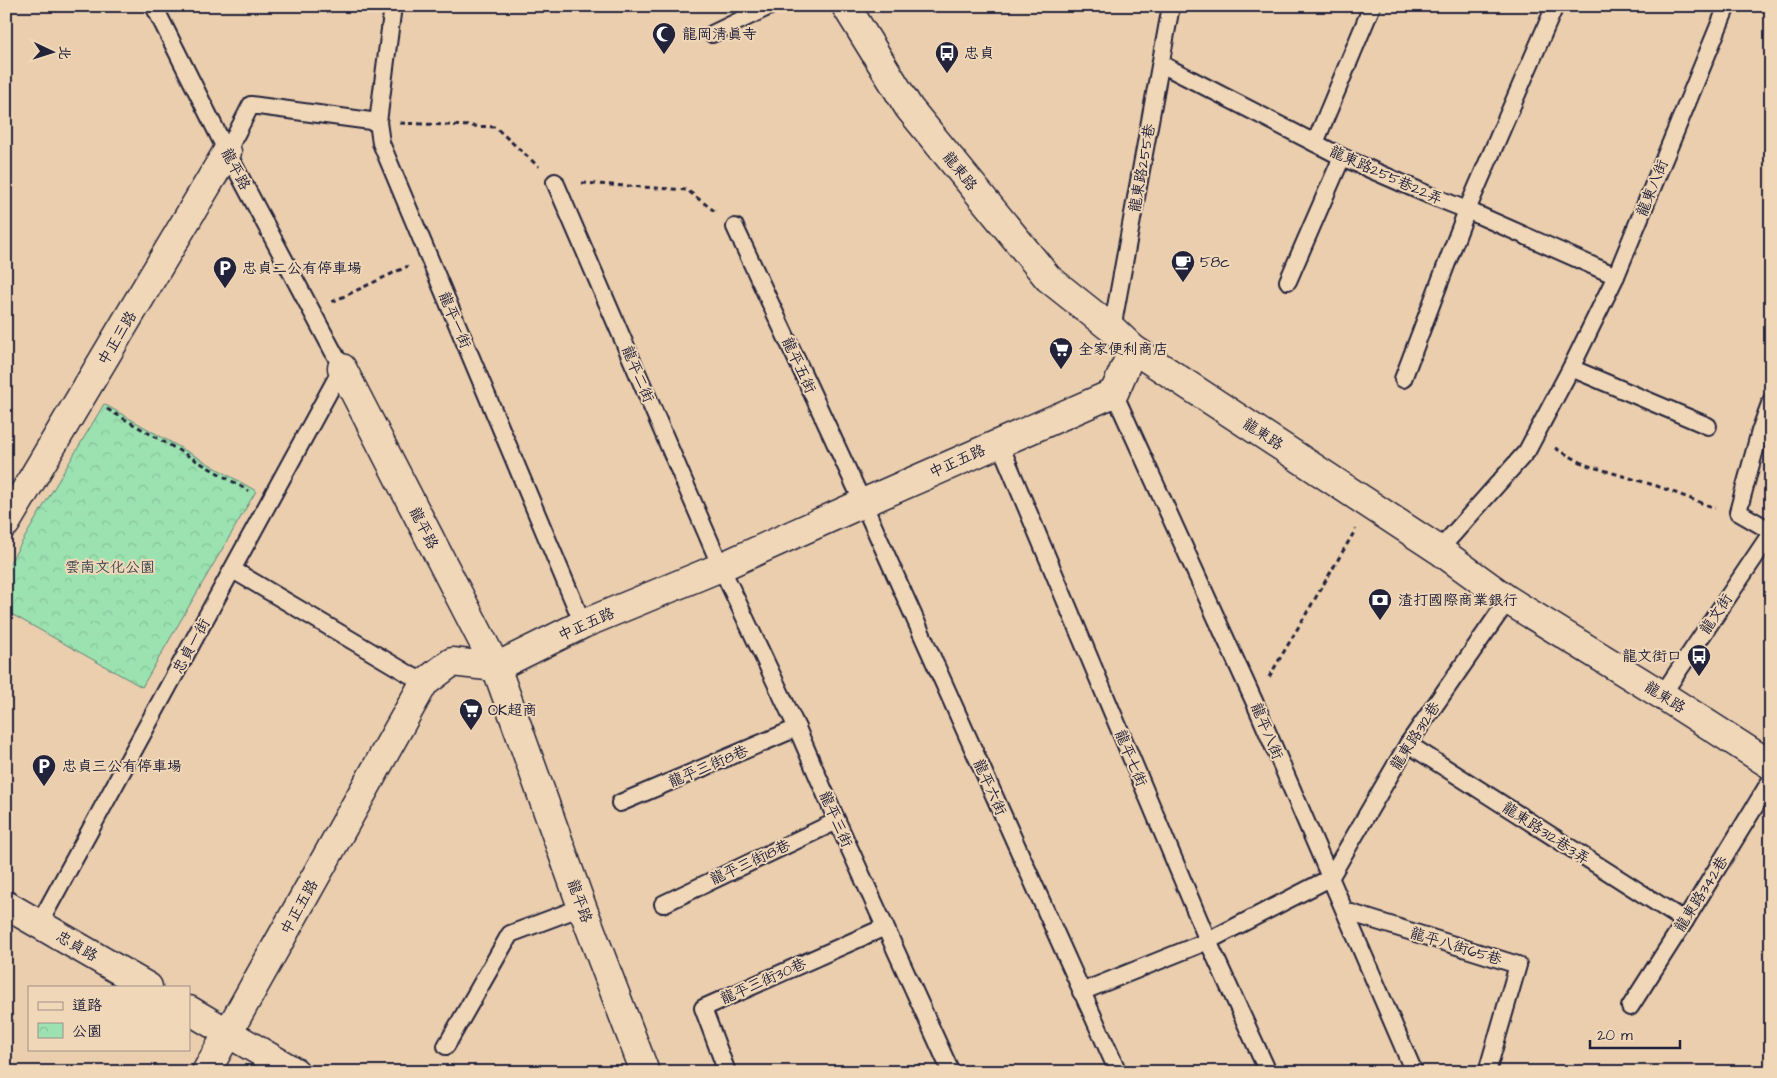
<svg xmlns="http://www.w3.org/2000/svg" width="1777" height="1078" font-family="'Architects Daughter','LXGW WenKai TC',sans-serif">
<style>
.park{fill:url(#park-crowns);stroke:#5f8276}
.lines{fill:none;stroke-linecap:round;stroke-linejoin:round}
.lane-casing{stroke:#22223b;stroke-width:20}
.street-casing{stroke:#22223b;stroke-width:31}
.secondary-casing{stroke:#22223b;stroke-width:31}
.path{stroke:#22223b;stroke-width:3;stroke-dasharray:5 4;stroke-linecap:butt}
.lane{stroke:#f0d7b8;stroke-width:16}
.street{stroke:#f0d7b8;stroke-width:28}
.secondary{stroke:#f0d7b8;stroke-width:28}
.labels{text-anchor:middle;stroke-width:4;stroke-linejoin:round;paint-order:stroke}
.poi-label{font-size:15px;fill:#22223b;stroke:#f0d7b8;text-anchor:start}
.street-label{font-size:15px;fill:#22223b;stroke:#f0d7b8}
.park-label{font-size:15px;fill:#3a4852;stroke:#f0d7b8}
</style>
<defs>
<pattern id="park-crowns" width="20" height="18" patternUnits="userSpaceOnUse" patternTransform="scale(1.25)"><rect width="20" height="18" fill="#9ce2b0"/><path d="M2 6a3 3 0 1 1 6 0M12 15a3 3 0 1 1 6 0" fill="none" stroke="#86c298"/></pattern>
</defs>
<rect width="100%" height="100%" fill="#eaceae"/>
<filter id="ink" filterUnits="userSpaceOnUse"><feTurbulence type="fractalNoise" baseFrequency=".02" numOctaves="2"/><feDisplacementMap in="SourceGraphic" scale="10" xChannelSelector="R" yChannelSelector="G"/><feConvolveMatrix kernelMatrix="1 2 1 2 8 2 1 2 1" color-interpolation-filters="sRGB"/></filter>
<g filter="url(#ink)">
<path class="park" d="M 104,404 L 256,491 L 142,687 L 6,611 L 6,569 Z"/>
<g class="lines">
<g class="lane-casing">
<g id="lane">
<path d="M 393,6 L 378,122 L 381,143 L 583,624"/>
<path d="M 712,34 L 770,6"/>
<path d="M 1161,64 L 1342,157 L 1429,195 L 1467,210 L 1616,276"/>
<path d="M 1315,143 L 1372,6"/>
<path d="M 227,152 L 251,105 L 378,122"/>
<path d="M 555,182 L 721,567 L 797,728 L 837,821 L 951,1072"/>
<path d="M 735,227 L 863,503 L 1118,1072"/>
<path d="M 1288,281 L 1342,157"/>
<path d="M 1112,329 L 1171,6"/>
<path d="M 1571,368 L 1708,426"/>
<path d="M 1403,379 L 1467,210 L 1555,6"/>
<path d="M 1114,393 L 1254,701 L 1414,1072"/>
<path d="M 1771,401 L 1760,431 L 1738,512 L 1771,531"/>
<path d="M 999,442 L 1208,941 L 1268,1072"/>
<path d="M 1439,550 L 1527,451 L 1571,368 L 1616,276 L 1727,6"/>
<path d="M 233,570 L 424,683"/>
<path d="M 1662,695 L 1771,533"/>
<path d="M 1408,744 L 1685,921"/>
<path d="M 620,803 L 797,728"/>
<path d="M 663,904 L 837,821"/>
<path d="M 1345,911 L 1518,965 L 1487,1072"/>
<path d="M 39,924 L 342,368 L 227,152 L 154,6"/>
<path d="M 1081,992 L 1208,941 L 1330,878 L 1408,744 L 1508,600"/>
<path d="M 1630,1007 L 1685,921 L 1771,780"/>
<path d="M 446,1046 L 510,934 L 582,907"/>
<path d="M 727,1072 L 703,1008 L 885,927"/>
</g>
</g>
<g class="street-casing">
<g id="street">
<path d="M 342,368 L 496,667 L 582,907 L 645,1072"/>
<path d="M 6,523 L 227,152"/>
<path d="M 6,905 L 148,987"/>
<path d="M 189,1010 L 295,1072"/>
<path d="M 206,1072 L 424,683 L 452,662 L 496,667 L 583,624 L 721,567 L 863,503 L 1114,393 L 1133,349"/>
</g>
</g>
<g class="secondary-casing">
<path id="secondary" d="M 846,6 L 909,108 L 1048,278 L 1112,329 L 1133,349 L 1439,550 L 1508,600 L 1662,695 L 1771,765"/>
</g>
<g class="path">
<path d="M 400,123 L 495,127 L 539,167"/>
<path d="M 582,183 L 687,190 L 717,213"/>
<path d="M 332,302 L 408,266"/>
<path d="M 107,409 L 249,491"/>
<path d="M 1555,448 L 1586,465 L 1657,486 L 1715,508"/>
<path d="M 1269,677 L 1356,529"/>
</g>
<use href="#lane" class="lane"/>
<use href="#street" class="street"/>
<use href="#secondary" class="secondary"/>
</g>
</g>
<defs>
<g id="mosque-pin" transform="scale(1.25)"><path d="M0 17L-7.5 6A9.5 9.5 0 1 1 7.5 6Z" fill="#22223b" stroke="#f0d7b8"/><path d="M3.5-4.9A6 6 0 1 0 3.5 4.9A5 5 0 1 1 3.5-4.9Z" fill="#fff"/></g>
<g id="bus-pin" transform="scale(1.25)"><path d="M0 17L-7.5 6A9.5 9.5 0 1 1 7.5 6Z" fill="#22223b" stroke="#f0d7b8"/><path d="M-5-6H5V4H4V6H2V4H-2V6H-4V4H-5ZM-3.5-4V0h7V-4ZM-3.5 1.2v1.5H-2V1.2ZM2 1.2v1.5H3.5V1.2Z" fill="#fff"/></g>
<g id="cafe-pin" transform="scale(1.25)"><path d="M0 17L-7.5 6A9.5 9.5 0 1 1 7.5 6Z" fill="#22223b" stroke="#f0d7b8"/><path d="M-5.5-4.5H6V0H3Q3 3.5 0 3.5H-2.5Q-5.5 3.5-5.5 0ZM3-3.2v2h1.7v-2ZM-6 4.5H4V6H-6Z" fill="#fff"/></g>
<g id="parking-pin" transform="scale(1.25)"><path d="M0 17L-7.5 6A9.5 9.5 0 1 1 7.5 6Z" fill="#22223b" stroke="#f0d7b8"/><path d="M-3.5-5.5H1a3.5 3.5 0 0 1 0 7H-1V5.5H-3.5ZM-1-3.4V-.6H.8a1.4 1.4 0 0 0 0-2.8Z" fill="#fff"/></g>
<g id="supermarket-pin" transform="scale(1.25)"><path d="M0 17L-7.5 6A9.5 9.5 0 1 1 7.5 6Z" fill="#22223b" stroke="#f0d7b8"/><path d="M-6-5.5h2.5l.6 2H6L4.5 2H-2.5L-4.4-4H-6ZM-1.5 3.2a1.3 1.3 0 1 0 .1 0ZM3 3.2a1.3 1.3 0 1 0 .1 0Z" fill="#fff"/></g>
<g id="bank-pin" transform="scale(1.25)"><path d="M0 17L-7.5 6A9.5 9.5 0 1 1 7.5 6Z" fill="#22223b" stroke="#f0d7b8"/><path d="M-6-4H6V4H-6ZM0-2.3a2.3 2.3 0 1 0 0 4.6a2.3 2.3 0 1 0 0-4.6Z" fill="#fff"/></g>
</defs>
<g fill-rule="evenodd">
<use href="#mosque-pin" x="664" y="34"/>
<use href="#bus-pin" x="947" y="53"/>
<use href="#cafe-pin" x="1183" y="262"/>
<use href="#parking-pin" x="225" y="268"/>
<use href="#supermarket-pin" x="1061" y="349"/>
<use href="#bank-pin" x="1380" y="600"/>
<use href="#bus-pin" x="1699" y="656"/>
<use href="#supermarket-pin" x="471" y="710"/>
<use href="#parking-pin" x="44" y="766"/>
</g>
<g class="labels">
<g class="poi-label">
<text x="682" y="39">龍岡清真寺</text>
<text x="964" y="58">忠貞</text>
<text x="1200" y="267">58c</text>
<text x="242" y="273">忠貞二公有停車場</text>
<text x="1078" y="354">全家便利商店</text>
<text x="1398" y="605">渣打國際商業銀行</text>
<text x="1682" y="661" text-anchor="end">龍文街口</text>
<text x="488" y="715">OK超商</text>
<text x="62" y="771">忠貞三公有停車場</text>
</g>
<g class="street-label">
<text transform="translate(1142 168) rotate(-80)" y="5">龍東路255巷</text>
<text transform="translate(236 169) rotate(62)" y="5">龍平路</text>
<text transform="translate(960 171) rotate(51)" y="5">龍東路</text>
<text transform="translate(1386 175) rotate(24)" y="5">龍東路255巷22弄</text>
<text transform="translate(1652 188) rotate(-68)" y="5">龍東八街</text>
<text transform="translate(455 320) rotate(67)" y="5">龍平一街</text>
<text transform="translate(117 338) rotate(-59)" y="5">中正三路</text>
<text transform="translate(799 365) rotate(65)" y="5">龍平五街</text>
<text transform="translate(638 374) rotate(67)" y="5">龍平二街</text>
<text transform="translate(1263 434) rotate(33)" y="5">龍東路</text>
<text transform="translate(957 461) rotate(-24)" y="5">中正五路</text>
<text transform="translate(424 528) rotate(63)" y="5">龍平路</text>
<text transform="translate(1716 614) rotate(-56)" y="5">龍文街</text>
<text transform="translate(586 624) rotate(-24)" y="5">中正五路</text>
<text transform="translate(191 646) rotate(-61)" y="5">忠貞一街</text>
<text transform="translate(1665 697) rotate(32)" y="5">龍東路</text>
<text transform="translate(1267 731) rotate(67)" y="5">龍平八街</text>
<text transform="translate(1415 736) rotate(-57)" y="5">龍東路312巷</text>
<text transform="translate(1131 758) rotate(67)" y="5">龍平七街</text>
<text transform="translate(708 766) rotate(-23)" y="5">龍平三街8巷</text>
<text transform="translate(990 787) rotate(66)" y="5">龍平六街</text>
<text transform="translate(836 819) rotate(66)" y="5">龍平三街</text>
<text transform="translate(1546 833) rotate(33)" y="5">龍東路312巷3弄</text>
<text transform="translate(750 862) rotate(-25)" y="5">龍平三街18巷</text>
<text transform="translate(1701 894) rotate(-58)" y="5">龍東路342巷</text>
<text transform="translate(580 901) rotate(70)" y="5">龍平路</text>
<text transform="translate(299 907) rotate(-61)" y="5">中正五路</text>
<text transform="translate(77 946) rotate(30)" y="5">忠貞路</text>
<text transform="translate(1456 946) rotate(17)" y="5">龍平八街65巷</text>
<text transform="translate(763 981) rotate(-24)" y="5">龍平三街30巷</text>
</g>
<g class="park-label">
<text x="110" y="572">雲南文化公園</text>
</g>
</g>
<rect width="1777" height="1078" fill="none" stroke="#f0d7b8" stroke-width="25"/>
<rect x="12" y="12" width="1752" height="1053" fill="none" stroke="#22223b" stroke-width="2" filter="url(#ink)"/>
<rect x="28" y="986" width="162" height="65" fill="#f0d7b8" stroke="#9e8f86"/>
<rect x="38" y="1002" width="25" height="8" fill="#f0d7b8" stroke="#9e8f86"/>
<text x="72" y="1010" font-size="15" fill="#22223b">道路</text>
<rect x="38" y="1023" width="25" height="15" fill="url(#park-crowns)" stroke="#9e8f86"/>
<text x="72" y="1036" font-size="15" fill="#22223b">公園</text>
<g transform="translate(52 52) rotate(94)" stroke="#f0d7b8" stroke-width="4" paint-order="stroke">
<path d="M0-4L9 19L0 12L-9 19Z" fill="#22223b"/>
<text y="-8" font-size="14" font-weight="bold" text-anchor="middle" fill="#22223b">北</text>
</g>
<path d="M1590 1040v8h90v-8" fill="none" stroke="#22223b" stroke-width="2.5"/>
<text x="1597" y="1040" font-size="15" fill="#22223b" stroke="#f0d7b8" stroke-width="4" paint-order="stroke">20 m</text>
</svg>
